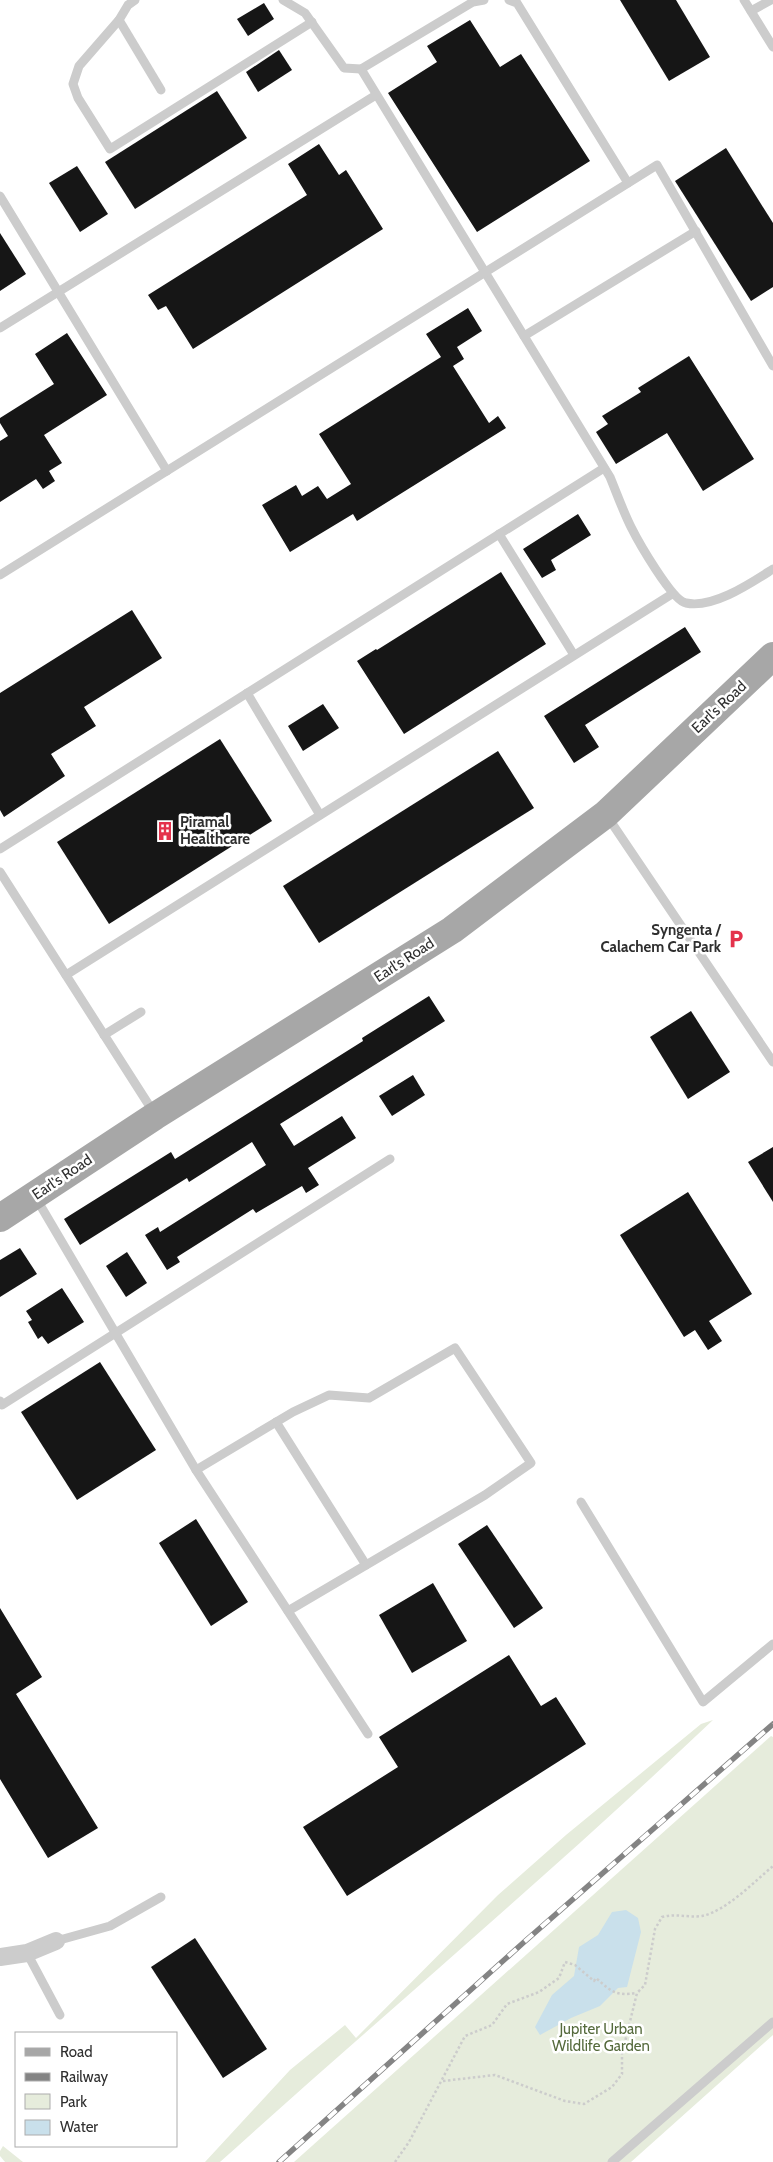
<svg xmlns="http://www.w3.org/2000/svg" width="773" height="2162" font-family="Cabin,sans-serif">
<style>
.green{fill:#e6ecdc}
.water{fill:#c9e0eb}
.building{fill:#161616}
.lines{fill:none;stroke-linecap:round;stroke-linejoin:round}
.path{stroke:#ccc;stroke-width:2.5;stroke-dasharray:2.5 2.5;stroke-linecap:butt}
.lane{stroke:#ccc;stroke-width:9}
.street{stroke:#ccc;stroke-width:18}
.primary{stroke:#a7a7a7;stroke-width:28}
.rail-casing{stroke:#848484;stroke-width:5.5}
.rail{stroke:#fff;stroke-width:4;stroke-dasharray:11;stroke-linecap:butt}
.labels{text-anchor:middle;stroke-width:5;stroke-linejoin:round;paint-order:stroke}
.street-label{font-size:15px;fill:#2f2f2f;stroke:#fff}
.poi-label{font-size:15px;font-weight:bold;fill:#2f2f2f;stroke:#fff;text-anchor:start}
.park-label{font-size:15px;fill:#556a3c;stroke:#fff}
</style>
<rect width="100%" height="100%" fill="#fff"/>
<g class="green">
<path d="M 713,1720 C 553,1872 384,2014 220,2162 L 205,2162 L 290,2070 L 345,2025 L 356,2038 L 498,1895 L 566,1835 L 701,1724 Z"/>
<path d="M 771,1736 L 773,1737 L 773,2035 L 631,2162 L 294,2162 Z"/>
<path d="M 3,2146 L 23,2162 L 5,2162 L 0,2156 L 0,2151 Z"/>
</g>
<path class="water" d="M 626,1910 L 638,1918 L 641,1932 L 627,1987 L 618,1988 L 600,2006 L 571,2018 L 540,2035 L 535,2027 L 552,1995 L 574,1976 L 579,1947 L 598,1935 L 612,1912 Z"/>
<g class="building">
<path d="M 620,0 L 676,0 L 710,57 L 669,81 Z"/>
<path d="M 264,3 L 274,19 L 248,36 L 237,19 Z"/>
<path d="M 470,20 L 500,67 L 521,54 L 590,161 L 477,232 L 388,93 L 437,62 L 427,46 Z"/>
<path d="M 279,50 L 292,70 L 258,92 L 246,72 Z"/>
<path d="M 217,91 L 247,138 L 135,209 L 105,162 Z"/>
<path d="M 319,144 L 339,175 L 346,170 L 383,229 L 193,349 L 166,306 L 158,310 L 148,295 L 307,195 L 288,164 Z"/>
<path d="M 726,148 L 773,223 L 773,287 L 751,301 L 675,181 Z"/>
<path d="M 77,166 L 108,214 L 80,232 L 49,183 Z"/>
<path d="M 0,233 L 26,274 L 0,291 Z"/>
<path d="M 468,308 L 482,331 L 457,347 L 464,359 L 453,366 L 489,423 L 498,416 L 506,428 L 357,521 L 353,514 L 290,552 L 262,505 L 296,485 L 302,496 L 318,486 L 327,499 L 351,484 L 319,434 L 441,357 L 426,334 Z"/>
<path d="M 67,333 L 107,395 L 44,435 L 62,463 L 49,471 L 55,481 L 43,489 L 36,479 L 0,502 L 0,441 L 8,436 L 0,423 L 0,418 L 54,384 L 35,354 Z"/>
<path d="M 689,356 L 754,459 L 703,491 L 667,433 L 616,464 L 596,432 L 608,424 L 602,416 L 641,392 L 638,388 Z"/>
<path d="M 578,514 L 591,535 L 551,560 L 556,570 L 542,578 L 523,549 Z"/>
<path d="M 501,572 L 546,644 L 404,734 L 357,661 L 376,649 L 377,650 Z"/>
<path d="M 132,610 L 162,658 L 84,707 L 96,726 L 51,754 L 65,776 L 4,817 L 0,810 L 0,693 Z"/>
<path d="M 685,627 L 701,652 L 585,725 L 599,747 L 574,763 L 544,716 Z"/>
<path d="M 323,704 L 339,728 L 303,751 L 288,726 Z"/>
<path d="M 220,739 L 272,821 L 109,924 L 57,842 Z"/>
<path d="M 498,751 L 534,808 L 319,943 L 283,886 Z"/>
<path d="M 429,996 L 445,1021 L 280,1124 L 294,1146 L 342,1116 L 356,1138 L 308,1168 L 319,1185 L 306,1193 L 302,1186 L 256,1213 L 253,1209 L 177,1257 L 180,1262 L 167,1270 L 145,1235 L 158,1227 L 160,1232 L 266,1165 L 252,1142 L 189,1182 L 187,1178 L 80,1245 L 64,1219 L 171,1152 L 175,1159 L 363,1041 L 362,1038 Z"/>
<path d="M 691,1011 L 730,1072 L 688,1099 L 650,1037 Z"/>
<path d="M 413,1075 L 425,1095 L 392,1116 L 379,1096 Z"/>
<path d="M 773,1147 L 773,1202 L 748,1162 Z"/>
<path d="M 688,1192 L 752,1294 L 709,1321 L 722,1341 L 708,1350 L 695,1330 L 684,1337 L 620,1235 Z"/>
<path d="M 20,1248 L 37,1274 L 0,1297 L 0,1260 Z"/>
<path d="M 127,1252 L 147,1283 L 126,1297 L 106,1266 Z"/>
<path d="M 62,1288 L 84,1322 L 48,1344 L 42,1336 L 38,1339 L 28,1322 L 32,1320 L 26,1311 Z"/>
<path d="M 100,1362 L 156,1450 L 77,1500 L 21,1412 Z"/>
<path d="M 196,1519 L 248,1602 L 211,1626 L 159,1543 Z"/>
<path d="M 487,1525 L 543,1608 L 514,1628 L 458,1544 Z"/>
<path d="M 433,1583 L 467,1641 L 412,1673 L 379,1615 Z"/>
<path d="M 0,1608 L 42,1677 L 16,1694 L 98,1828 L 48,1858 L 0,1779 Z"/>
<path d="M 509,1655 L 541,1706 L 556,1697 L 586,1744 L 347,1896 L 303,1827 L 398,1767 L 379,1737 Z"/>
<path d="M 195,1938 L 267,2049 L 223,2078 L 151,1967 Z"/>
</g>
<g class="lines">
<g class="path">
<path d="M 443,2081 L 495,2075 L 565,2101 L 584,2104 L 612,2087 L 622,2074 L 622,2054 L 637,1993 L 645,1985 L 655,1929 L 662,1917 C 676,1913 688,1918 702,1916 C 726,1911 754,1882 773,1866"/>
<path d="M 395,2162 L 409,2142 L 465,2036 L 492,2025 L 507,2004 L 539,1992 L 559,1978 L 565,1962 L 575,1965 L 594,1981 L 596,1978 C 612,1992 615,1996 637,1993"/>
</g>
<g class="lane">
<path d="M 135,0 L 128,5 L 119,20 L 79,66 L 73,84 L 78,98 L 110,149 L 312,22"/>
<path d="M 283,0 L 305,13 L 344,68 L 361,69 L 473,2 L 484,0"/>
<path d="M 509,0 L 517,3 L 628,183"/>
<path d="M 744,0 L 773,47"/>
<path d="M 751,11 L 771,0"/>
<path d="M 119,20 L 161,90"/>
<path d="M 361,69 L 610,477 C 617,494 623,511 631,527 C 638,541 672,601 686,603 C 713,609 751,583 773,569"/>
<path d="M 0,196 L 167,471"/>
<path d="M 0,328 L 376,95"/>
<path d="M 524,336 L 696,231"/>
<path d="M 499,534 L 574,655"/>
<path d="M 0,575 L 657,165 L 773,366"/>
<path d="M 247,693 L 320,815"/>
<path d="M 607,816 L 773,1062"/>
<path d="M 0,849 L 604,468"/>
<path d="M 0,872 L 154,1113"/>
<path d="M 66,975 L 672,594"/>
<path d="M 104,1035 L 141,1012"/>
<path d="M 36,1198 L 196,1470 L 368,1734"/>
<path d="M 0,1401 L 2,1405 L 390,1159"/>
<path d="M 276,1422 L 366,1565"/>
<path d="M 196,1470 L 293,1412 L 329,1395 L 369,1398 L 455,1348 L 531,1463 L 485,1495 L 288,1611"/>
<path d="M 581,1502 L 703,1702 L 773,1644"/>
<path d="M 56,1941 L 110,1926 L 161,1897"/>
<path d="M 27,1953 L 60,2015"/>
<path d="M 612,2162 L 773,2022"/>
</g>
<path class="street" d="M 0,1957 L 27,1953 L 56,1941"/>
<path class="primary" d="M 0,1218 L 155,1116 L 452,930 L 606,814 L 773,656"/>
<g class="rail-casing">
<path id="rail" d="M 279,2162 L 523,1943 L 773,1724"/>
</g>
<use href="#rail" class="rail"/>
</g>
<defs>
<g id="building-bare" transform="scale(1.5)"><path d="M-4-6H4V6H1V3H-1V6H-4ZM-2.5-4.3h1.7v1.8h-1.7ZM.8-4.3h1.7v1.8H.8ZM-2.5-1h1.7V.8h-1.7ZM.8-1h1.7V.8H.8Z" fill="#e4324c" stroke="#fff" stroke-width="2.5" paint-order="stroke"/></g>
<g id="parking-bare" transform="scale(1.5)"><path d="M-3.5-5.5H1a3.5 3.5 0 0 1 0 7H-1V5.5H-3.5ZM-1-3.4V-.6H.8a1.4 1.4 0 0 0 0-2.8Z" fill="#e4324c" stroke="#fff" stroke-width="2.5" paint-order="stroke"/></g>
</defs>
<g fill-rule="evenodd">
<use href="#building-bare" x="165" y="831"/>
<use href="#parking-bare" x="736" y="939"/>
</g>
<g class="labels">
<g class="street-label">
<text transform="translate(719 707) rotate(-43)" y="5">Earl's Road</text>
<text transform="translate(404 960) rotate(-33)" y="5">Earl's Road</text>
<text transform="translate(62 1177) rotate(-34)" y="5">Earl's Road</text>
</g>
<g class="poi-label">
<text x="180" y="827">Piramal<tspan x="180" dy="17">Healthcare</tspan></text>
<text x="721" y="935" text-anchor="end">Syngenta /<tspan x="721" dy="17">Calachem Car Park</tspan></text>
</g>
<g class="park-label">
<text x="601" y="2034">Jupiter Urban<tspan x="601" dy="17">Wildlife Garden</tspan></text>
</g>
</g>
<rect x="15" y="2032" width="162" height="115" fill="#ffffff" stroke="#acacac"/>
<rect x="25" y="2048" width="25" height="8" fill="#a7a7a7" stroke="#acacac"/>
<text x="60" y="2057" font-size="15" fill="#2f2f2f">Road</text>
<rect x="25" y="2073" width="25" height="8" fill="#848484" stroke="#acacac"/>
<text x="60" y="2082" font-size="15" fill="#2f2f2f">Railway</text>
<rect x="25" y="2094" width="25" height="15" fill="#e6ecdc" stroke="#acacac"/>
<text x="60" y="2107" font-size="15" fill="#2f2f2f">Park</text>
<rect x="25" y="2120" width="25" height="15" fill="#c9e0eb" stroke="#acacac"/>
<text x="60" y="2132" font-size="15" fill="#2f2f2f">Water</text>
</svg>
